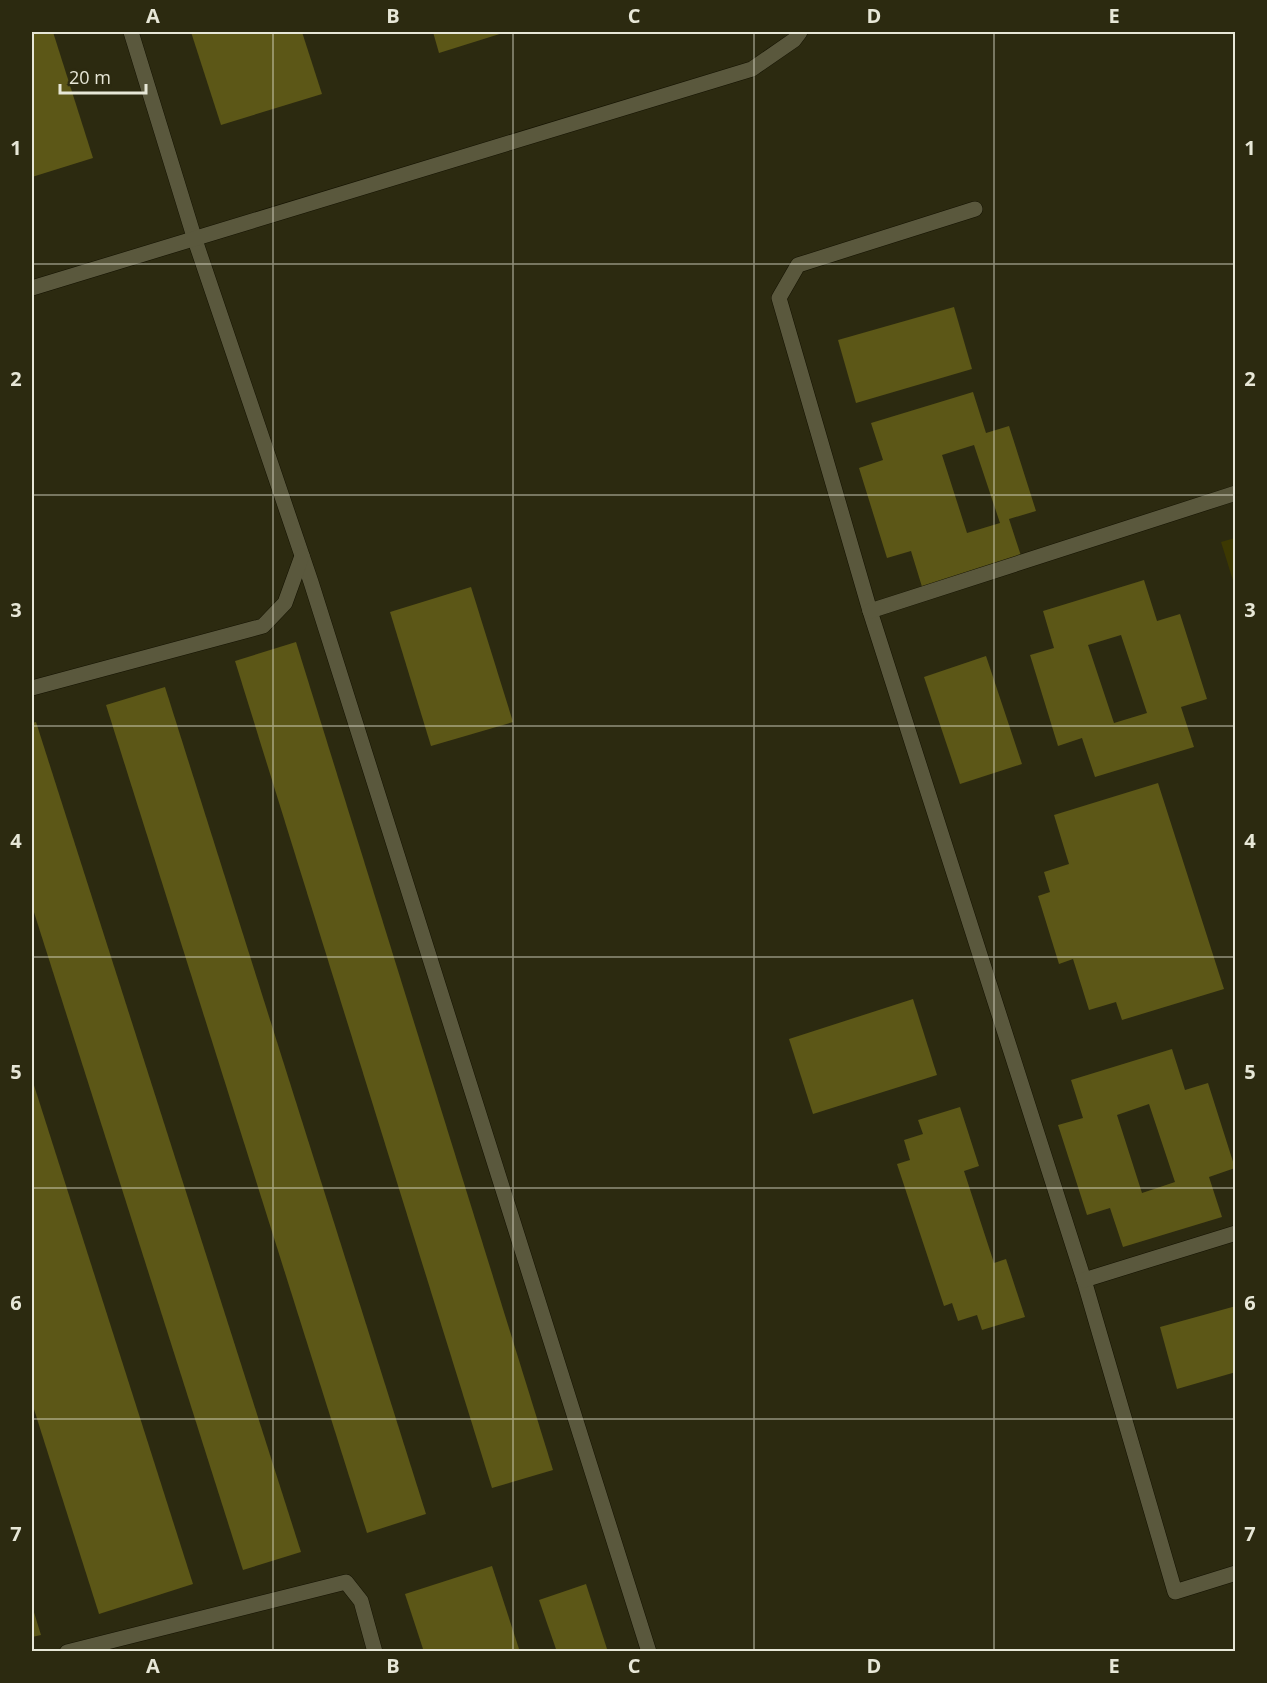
<svg xmlns="http://www.w3.org/2000/svg" width="1267" height="1683" font-family="'Open Sans',sans-serif">
<style>
.green{fill:#3c3802}
.building{fill:#5c5717;fill-rule:evenodd}
.lines{fill:none;stroke-linecap:round;stroke-linejoin:round}
.minor-casing{stroke:#141200;stroke-width:16}
.minor{stroke:#5a583d;stroke-width:15}
.grid{fill:none;stroke:#e7e7d7;stroke-width:1.5;stroke-opacity:0.55}
.neatline{fill:none;stroke:#e7e7d7;stroke-width:2}
.grid-label{font-size:20px;text-anchor:middle;font-weight:bold;fill:#e7e7d7}
</style>
<rect width="100%" height="100%" fill="#2c2a10"/>
<path class="green" d="M 1235,538 L 1236,538 L 1235,587 L 1221,542 Z"/>
<g class="building">
<path d="M 32,32 L 53,32 L 93,158 L 32,177 Z"/>
<path d="M 191,32 L 302,32 L 322,94 L 221,125 Z"/>
<path d="M 433,32 L 506,32 L 439,53 Z"/>
<path d="M 954,307 L 972,369 L 856,403 L 838,340 Z"/>
<path d="M 973,392 L 986,433 L 1009,426 L 1036,511 L 1009,519 L 1022,559 L 923,590 L 911,551 L 887,558 L 859,468 L 883,460 L 871,423 ZM 974,445 L 1000,523 L 967,533 L 942,455 Z"/>
<path d="M 1144,580 L 1157,621 L 1180,614 L 1207,699 L 1181,707 L 1194,747 L 1095,777 L 1082,738 L 1058,746 L 1030,655 L 1054,648 L 1043,611 ZM 1121,635 L 1147,713 L 1114,723 L 1088,645 Z"/>
<path d="M 471,587 L 513,722 L 431,746 L 390,612 Z"/>
<path d="M 296,642 L 553,1470 L 492,1488 L 235,661 Z"/>
<path d="M 986,656 L 1022,764 L 960,784 L 924,677 Z"/>
<path d="M 165,687 L 426,1514 L 367,1533 L 106,705 Z"/>
<path d="M 36,722 L 301,1552 L 243,1570 L 32,906 L 32,723 Z"/>
<path d="M 1158,783 L 1224,989 L 1122,1020 L 1116,1002 L 1089,1010 L 1073,959 L 1059,964 L 1038,896 L 1050,892 L 1044,872 L 1069,864 L 1054,815 Z"/>
<path d="M 913,999 L 937,1075 L 813,1114 L 789,1039 Z"/>
<path d="M 1172,1049 L 1185,1090 L 1208,1083 L 1235,1168 L 1209,1177 L 1222,1217 L 1123,1247 L 1110,1208 L 1087,1215 L 1058,1125 L 1083,1118 L 1071,1080 ZM 1149,1104 L 1175,1182 L 1142,1193 L 1117,1115 Z"/>
<path d="M 32,1079 L 193,1584 L 99,1614 L 32,1403 Z"/>
<path d="M 960,1107 L 979,1166 L 964,1171 L 994,1263 L 1006,1259 L 1025,1317 L 982,1330 L 977,1315 L 958,1321 L 952,1303 L 944,1306 L 897,1164 L 910,1160 L 904,1140 L 923,1134 L 918,1120 Z"/>
<path d="M 1236,1306 L 1236,1372 L 1177,1389 L 1160,1327 Z"/>
<path d="M 492,1566 L 520,1652 L 424,1652 L 405,1594 Z"/>
<path d="M 586,1584 L 608,1652 L 557,1652 L 539,1600 Z"/>
<path d="M 32,1606 L 41,1635 L 32,1637 Z"/>
</g>
<g class="lines">
<g class="minor-casing">
<g id="minor">
<path d="M 131,32 L 195,240 L 311,582 L 649,1652"/>
<path d="M 975,209 L 798,265 L 779,298 L 870,611 L 1084,1280 L 1175,1592 L 1236,1573"/>
<path d="M 32,288 L 752,69 L 794,40 L 800,32"/>
<path d="M 870,611 L 1236,493"/>
<path d="M 32,688 L 263,626 L 285,603 L 302,556"/>
<path d="M 1084,1280 L 1236,1233"/>
<path d="M 67,1652 L 346,1582 L 361,1601 L 375,1652"/>
</g>
</g>
<use href="#minor" class="minor"/>
</g>
<path class="grid" d="M 273,32 L 273,1652M 513,32 L 513,1652M 754,32 L 754,1652M 994,32 L 994,1652M 32,264 L 1236,264M 32,495 L 1236,495M 32,726 L 1236,726M 32,957 L 1236,957M 32,1188 L 1236,1188M 32,1419 L 1236,1419"/>
<rect width="1267" height="1683" fill="none" stroke="#2c2a10" stroke-width="66"/>
<path d="M60 84v9h86v-9" fill="none" stroke="#e7e7d7" stroke-width="3"/>
<text x="69" y="84" font-size="18" fill="#e7e7d7" stroke="#2c2a10" stroke-width="4.5" paint-order="stroke">20 m</text>
<rect x="33" y="33" width="1201" height="1617" class="neatline"/>
<g class="grid-label">
<text x="153" y="23">A</text>
<text x="393" y="23">B</text>
<text x="634" y="23">C</text>
<text x="874" y="23">D</text>
<text x="1114" y="23">E</text>
<text x="16" y="155">1</text>
<text x="1250" y="155">1</text>
<text x="16" y="386">2</text>
<text x="1250" y="386">2</text>
<text x="16" y="617">3</text>
<text x="1250" y="617">3</text>
<text x="16" y="848">4</text>
<text x="1250" y="848">4</text>
<text x="16" y="1079">5</text>
<text x="1250" y="1079">5</text>
<text x="16" y="1310">6</text>
<text x="1250" y="1310">6</text>
<text x="16" y="1541">7</text>
<text x="1250" y="1541">7</text>
<text x="153" y="1673">A</text>
<text x="393" y="1673">B</text>
<text x="634" y="1673">C</text>
<text x="874" y="1673">D</text>
<text x="1114" y="1673">E</text>
</g>
</svg>
